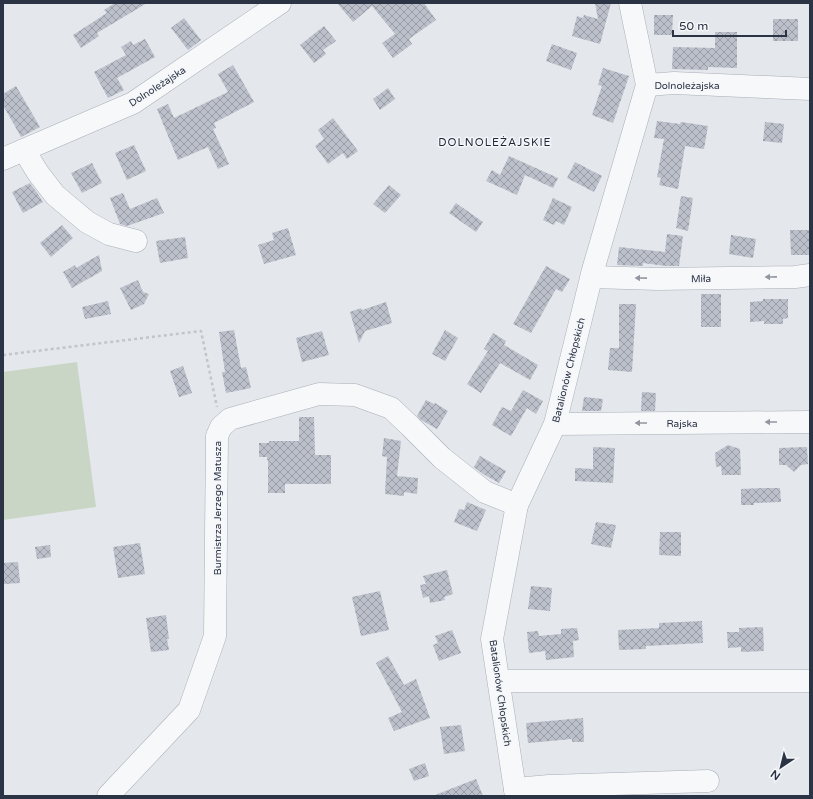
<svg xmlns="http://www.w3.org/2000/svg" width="813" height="799" font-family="'Varela Round',sans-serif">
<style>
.park{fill:#c9d6c5}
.building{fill:url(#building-cross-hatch)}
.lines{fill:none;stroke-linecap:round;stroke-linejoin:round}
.minor-casing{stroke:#a9aeb7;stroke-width:23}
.path{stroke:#c2c5cb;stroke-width:2.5;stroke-dasharray:3 3;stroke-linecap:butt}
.minor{stroke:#f7f8fa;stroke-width:22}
.oneway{fill:#9196a0}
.labels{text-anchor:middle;stroke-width:3;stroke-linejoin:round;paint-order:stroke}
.street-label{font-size:10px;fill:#2b3445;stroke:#f4f6f9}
.neighbourhood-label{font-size:11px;letter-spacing:1px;fill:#1d2536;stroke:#f4f6f9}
</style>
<defs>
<pattern id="building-cross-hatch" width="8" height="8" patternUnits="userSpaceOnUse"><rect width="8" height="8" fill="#bbc0ca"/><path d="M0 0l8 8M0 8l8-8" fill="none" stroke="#989da6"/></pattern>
</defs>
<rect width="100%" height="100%" fill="#e4e7ec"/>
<path class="park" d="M 77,362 L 96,507 L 3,520 L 3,372 Z"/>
<g class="building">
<path d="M 115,3 L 147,3 L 97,33 L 99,36 L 81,48 L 73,35 L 107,13 L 104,10 Z"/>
<path d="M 337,3 L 424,3 L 436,20 L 409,39 L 412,44 L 393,58 L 382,43 L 395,34 L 372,6 L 353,22 Z"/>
<path d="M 595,3 L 611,3 L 600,44 L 572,36 L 577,16 L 583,18 L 584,15 L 598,19 Z"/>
<path d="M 654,15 L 673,15 L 672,35 L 654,35 Z"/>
<path d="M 184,18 L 201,40 L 188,50 L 171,28 Z"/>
<rect x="773" y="19" width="25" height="22"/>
<path d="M 324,26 L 336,41 L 323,50 L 326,54 L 314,63 L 300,45 Z"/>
<path d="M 715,32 L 737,32 L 737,68 L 708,67 L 708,70 L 672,69 L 673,47 L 715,48 Z"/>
<path d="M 145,39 L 155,57 L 117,78 L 124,90 L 108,98 L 94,72 L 126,55 L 121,47 L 131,41 L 133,45 Z"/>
<path d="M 552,44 L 577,53 L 571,70 L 546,61 Z"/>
<path d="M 233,65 L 254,102 L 214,123 L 216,128 L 213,129 L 229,164 L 218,169 L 208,147 L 178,160 L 157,109 L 168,104 L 174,118 L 228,92 L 218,74 Z"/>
<path d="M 603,68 L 629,76 L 613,123 L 592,115 L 602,86 L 598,85 Z"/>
<path d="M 16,86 L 40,127 L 21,137 L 3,105 L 3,94 Z"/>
<path d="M 388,88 L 395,99 L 380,110 L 373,99 Z"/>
<path d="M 333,118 L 358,151 L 347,159 L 343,153 L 328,164 L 315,146 L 324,139 L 318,130 Z"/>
<path d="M 657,121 L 680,124 L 681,122 L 708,126 L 704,149 L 685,146 L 678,189 L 659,185 L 661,178 L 657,177 L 664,139 L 654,138 Z"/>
<path d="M 765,122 L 784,124 L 782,143 L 763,141 Z"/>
<path d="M 134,145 L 146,171 L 127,180 L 115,153 Z"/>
<path d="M 509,156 L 558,178 L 553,188 L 525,175 L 517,195 L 486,181 L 492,170 L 500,175 Z"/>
<path d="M 575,162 L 602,176 L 594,192 L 567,178 Z"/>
<path d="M 92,163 L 102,183 L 82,193 L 71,173 Z"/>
<path d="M 30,183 L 38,194 L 43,202 L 23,213 L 12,192 Z"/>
<path d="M 389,185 L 401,195 L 385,213 L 373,204 Z"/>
<path d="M 123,193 L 130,209 L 157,198 L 164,213 L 127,226 L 120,224 L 110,198 Z"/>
<path d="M 681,196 L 693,198 L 688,231 L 676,228 Z"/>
<path d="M 553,198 L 572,207 L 564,225 L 556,221 L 554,225 L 543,220 Z"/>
<path d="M 456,203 L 483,222 L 476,232 L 449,213 Z"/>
<path d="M 62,225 L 73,238 L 51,257 L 40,243 Z"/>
<path d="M 288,228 L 296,255 L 264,264 L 258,245 L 274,240 L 272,233 Z"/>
<path d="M 790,230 L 810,230 L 810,255 L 791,255 Z"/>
<path d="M 667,234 L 683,236 L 679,266 L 666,266 L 643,263 L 643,266 L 617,265 L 619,247 L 665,252 Z"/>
<path d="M 731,235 L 756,239 L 753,258 L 729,254 Z"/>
<path d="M 185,237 L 188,258 L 160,263 L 156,241 Z"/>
<path d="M 99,255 L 102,271 L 72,288 L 63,272 L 75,265 L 76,268 Z"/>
<path d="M 546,266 L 570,279 L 562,292 L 556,289 L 531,333 L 513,324 Z"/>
<path d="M 138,280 L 143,292 L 149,294 L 144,304 L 131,310 L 120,288 Z"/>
<rect x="701" y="294" width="20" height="33"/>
<path d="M 763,299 L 788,299 L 788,318 L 783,319 L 783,324 L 764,324 L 764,321 L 750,322 L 750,302 L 763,301 Z"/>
<path d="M 108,301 L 111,314 L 85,319 L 82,307 Z"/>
<path d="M 386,302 L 392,323 L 365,331 L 359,343 L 350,312 L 361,308 L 362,310 Z"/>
<path d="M 619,304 L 636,304 L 632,372 L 608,370 L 610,348 L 619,348 Z"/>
<path d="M 234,330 L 241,368 L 246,367 L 251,388 L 226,393 L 222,372 L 225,372 L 219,332 Z"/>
<path d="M 445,330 L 458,338 L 445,361 L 432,354 Z"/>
<path d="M 322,331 L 329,355 L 302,362 L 296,338 Z"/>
<path d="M 493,333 L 506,341 L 504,345 L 538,365 L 530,380 L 500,363 L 481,393 L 467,384 L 488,351 L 484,349 Z"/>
<path d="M 183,366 L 192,393 L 179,397 L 170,371 Z"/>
<path d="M 523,390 L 543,401 L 536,414 L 527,408 L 511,436 L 492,425 L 502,407 L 511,411 Z"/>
<path d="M 642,392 L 656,393 L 655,411 L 641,411 Z"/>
<path d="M 584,397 L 603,399 L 601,411 L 582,411 Z"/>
<path d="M 426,400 L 434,404 L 435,403 L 448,411 L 437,429 L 421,420 L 417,416 Z"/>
<path d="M 299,417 L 314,417 L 315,455 L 331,455 L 331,484 L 285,484 L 285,493 L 268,493 L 268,460 L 267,460 L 267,457 L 259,457 L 259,443 L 269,443 L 269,441 L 299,441 Z"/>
<path d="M 384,438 L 401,441 L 397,476 L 418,478 L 417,494 L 404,492 L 404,496 L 385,494 L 387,457 L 382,456 Z"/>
<path d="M 728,445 L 740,449 L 741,475 L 722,475 L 721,466 L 716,467 L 715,453 Z"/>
<path d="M 593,447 L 615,448 L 613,483 L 575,481 L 575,468 L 593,469 Z"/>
<path d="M 807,447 L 808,464 L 801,465 L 794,472 L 786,465 L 779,465 L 779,448 Z"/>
<path d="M 480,456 L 506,471 L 499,483 L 483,474 L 474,467 Z"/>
<path d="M 763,488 L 780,488 L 781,502 L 754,503 L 754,505 L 741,505 L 741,489 Z"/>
<path d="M 467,502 L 486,510 L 477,531 L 454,522 L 459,509 L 464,510 Z"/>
<path d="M 596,522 L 616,525 L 611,548 L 591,544 Z"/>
<path d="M 660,532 L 681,532 L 681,556 L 659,555 Z"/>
<path d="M 140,543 L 145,574 L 118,578 L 113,547 Z"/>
<path d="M 50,545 L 51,557 L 37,559 L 35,547 Z"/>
<path d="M 18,562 L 20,583 L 4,584 L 3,563 Z"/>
<path d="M 447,570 L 453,594 L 444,597 L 445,600 L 430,603 L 429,596 L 423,598 L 420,585 L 426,584 L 423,576 Z"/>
<path d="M 531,586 L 552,588 L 550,611 L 528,609 Z"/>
<path d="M 380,591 L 389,630 L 361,636 L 352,597 Z"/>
<path d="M 166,615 L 169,639 L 167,639 L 169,650 L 151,652 L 146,618 Z"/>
<path d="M 702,621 L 703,643 L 646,646 L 646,649 L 619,650 L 618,630 L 659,628 L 659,623 Z"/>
<path d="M 763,627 L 764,651 L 741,652 L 741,647 L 728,648 L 727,632 L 739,632 L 739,628 Z"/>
<path d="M 577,628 L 579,640 L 573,641 L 574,657 L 546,660 L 545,651 L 529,653 L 527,632 L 538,631 L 539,636 L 561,634 L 561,629 Z"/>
<path d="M 452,630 L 461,653 L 439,661 L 433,645 L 438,643 L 435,636 Z"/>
<path d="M 388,656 L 404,685 L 416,679 L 430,718 L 394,731 L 388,718 L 402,712 L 376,663 Z"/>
<path d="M 583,718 L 584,742 L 572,742 L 572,739 L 528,743 L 526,723 Z"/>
<path d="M 461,725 L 465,751 L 444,754 L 440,727 Z"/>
<path d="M 425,763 L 429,776 L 414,781 L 409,769 Z"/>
<path d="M 476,779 L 483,796 L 435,796 L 435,795 Z"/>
</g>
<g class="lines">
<g class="minor-casing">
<g id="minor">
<path d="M 647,85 L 674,83 L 810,89"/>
<path d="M 24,150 L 38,173 L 55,195 L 87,222 L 109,234 L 136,241"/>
<path d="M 3,159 L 133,103 L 280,3"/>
<path d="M 592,277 L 658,279 L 795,277 L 810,275"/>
<path d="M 555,424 L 810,422"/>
<path d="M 499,681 L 810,681"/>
<path d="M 515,789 L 549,786 L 708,781"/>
<path d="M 108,796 L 189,710 L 215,636 L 217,436 L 221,427 L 230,419 L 319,394 L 355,395 L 391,408 L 410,426 L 442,458 L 485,492 L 517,505"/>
<path d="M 516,796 L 492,639 L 517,505 L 555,424 L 593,270 L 647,85 L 630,3"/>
</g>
</g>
<path class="path" d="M 3,355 L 201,331 L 217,407"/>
<use href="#minor" class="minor"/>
</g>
<defs><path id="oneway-solid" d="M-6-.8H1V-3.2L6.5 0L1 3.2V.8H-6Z"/></defs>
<g class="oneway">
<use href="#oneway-solid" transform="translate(771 277) rotate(179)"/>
<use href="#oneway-solid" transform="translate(641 278) rotate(-179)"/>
<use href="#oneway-solid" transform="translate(771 422) rotate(180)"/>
<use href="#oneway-solid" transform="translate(641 423) rotate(180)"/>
</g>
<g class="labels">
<g class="street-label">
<text x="687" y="89">Dolnoleżajska</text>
<text transform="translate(157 86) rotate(-33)" y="4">Dolnoleżajska</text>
<text transform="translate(701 278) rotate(-1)" y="4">Miła</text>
<text transform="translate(568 370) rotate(-76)" y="4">Batalionów Chłopskich</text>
<text x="682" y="427">Rajska</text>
<text transform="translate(217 508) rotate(-90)" y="4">Burmistrza Jerzego Matusza</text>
<text transform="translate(501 693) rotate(82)" y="4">Batalionów Chłopskich</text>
</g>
<g class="neighbourhood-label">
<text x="495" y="146">DOLNOLEŻAJSKIE</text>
</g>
</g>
<rect width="813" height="799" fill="none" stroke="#2b3445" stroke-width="8"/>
<g transform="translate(781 767) rotate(215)" stroke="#f4f6f9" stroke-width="3" paint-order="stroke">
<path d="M0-3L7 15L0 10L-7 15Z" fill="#2b3445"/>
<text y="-6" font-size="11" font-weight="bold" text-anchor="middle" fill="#2b3445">N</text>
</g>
<path d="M673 30v6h113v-6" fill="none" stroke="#2b3445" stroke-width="2"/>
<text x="679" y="30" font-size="12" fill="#2b3445" stroke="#f4f6f9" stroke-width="3" paint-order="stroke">50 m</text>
</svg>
